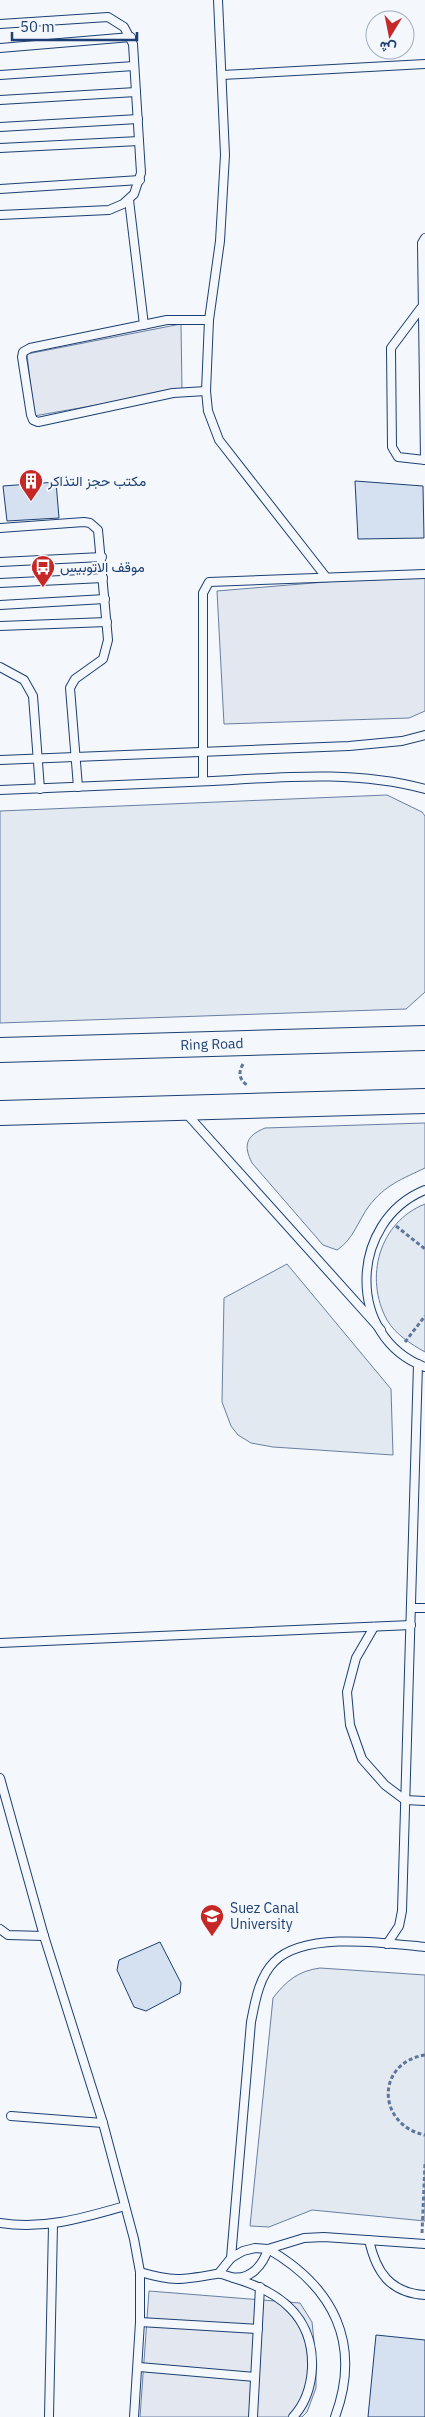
<svg xmlns="http://www.w3.org/2000/svg" width="425" height="2417" font-family="'IBM Plex Sans',Vazirmatn,sans-serif">
<style>
.green{fill:#e3e9f0;stroke:#687fa3}
.parking{fill:#e3e8f0;stroke:#687fa3}
.building{fill:#d5e0f0;stroke:#1d3f73}
.lines{fill:none;stroke-linecap:round;stroke-linejoin:round}
.lane-casing{stroke:#1d3f73;stroke-width:10}
.primary-casing{stroke:#1d3f73;stroke-width:26}
.path{stroke:#5e769c;stroke-width:3;stroke-dasharray:4 2.5;stroke-linecap:butt}
.lane{stroke:#f4f7fb;stroke-width:8}
.primary{stroke:#f4f7fb;stroke-width:24}
.labels{text-anchor:middle;stroke-width:4;stroke-linejoin:round;paint-order:stroke}
.poi-label{font-size:14px;fill:#1d3f73;stroke:#f4f7fb;text-anchor:start}
.street-label{font-size:14px;fill:#1d3f73;stroke:#f4f7fb}
</style>
<rect width="100%" height="100%" fill="#f4f7fb"/>
<g class="green">
<path d="M 387,795 L 422,812 L 425,816 L 425,992 L 406,1009 L 0,1023 L 0,811 Z"/>
<path d="M 425,1123 L 425,1168 C 402,1179 385,1185 369,1206 C 358,1221 353,1240 337,1250 L 323,1245 L 252,1163 C 243,1145 246,1136 265,1128 Z"/>
<path d="M 425,1204 L 425,1352 C 411,1344 396,1335 387,1320 C 364,1278 379,1222 425,1204 Z"/>
<path d="M 287,1264 L 391,1389 L 393,1455 L 273,1447 L 251,1443 L 238,1435 L 231,1426 L 222,1402 L 224,1298 Z"/>
<path d="M 320,1968 L 425,1975 L 425,2221 L 312,2210 L 269,2227 L 250,2226 L 273,1998 C 286,1981 298,1971 320,1968 Z"/>
</g>
<g class="parking">
<path d="M 181,324 L 182,390 L 34,416 L 27,354 Z"/>
<path d="M 410,575 L 425,576 L 425,711 L 409,718 L 224,724 L 217,591 Z"/>
<path d="M 149,2291 L 300,2303 L 312,2322 L 316,2361 L 316,2388 L 307,2412 L 302,2417 L 140,2417 Z"/>
</g>
<g class="building">
<path d="M 355,481 L 423,486 L 424,538 L 358,539 Z"/>
<path d="M 56,482 L 59,518 L 7,521 L 3,486 Z"/>
<path d="M 160,1942 L 181,1983 L 180,1993 L 146,2011 L 134,2007 L 117,1970 L 119,1960 Z"/>
<path d="M 376,2335 L 425,2340 L 425,2417 L 368,2417 Z"/>
</g>
<g class="lines">
<g class="lane-casing">
<g id="lane">
<path d="M 218,0 L 225,155 L 220,241 L 209,320 L 206,391 L 208,411 L 219,440 L 326,577"/>
<path d="M 0,24 L 108,17 L 124,27 L 133,44 L 141,173 L 134,194 L 123,204 L 109,210 L 0,215"/>
<path d="M 0,48 L 131,37"/>
<path d="M 0,75 L 134,66"/>
<path d="M 222,75 L 425,64"/>
<path d="M 0,100 L 136,92"/>
<path d="M 0,127 L 138,119"/>
<path d="M 0,148 L 139,141"/>
<path d="M 0,189 L 140,180"/>
<path d="M 129,200 L 144,325"/>
<path d="M 425,238 L 422,243 L 425,460"/>
<path d="M 421,308 L 391,348 L 392,447 L 398,457 L 425,460"/>
<path d="M 206,391 L 173,393 L 38,422 L 33,420 L 31,415 L 22,357 L 23,352 L 30,348 L 167,320 L 209,320"/>
<path d="M 0,528 L 84,522 L 90,523 L 98,530 L 108,640 L 103,659 L 75,679 L 70,688 L 78,787"/>
<path d="M 0,562 L 102,557"/>
<path d="M 0,583 L 103,578"/>
<path d="M 0,605 L 105,599"/>
<path d="M 0,626 L 107,622"/>
<path d="M 0,667 L 24,680 L 33,696 L 40,789"/>
<path d="M 0,760 L 349,746 L 402,741 L 425,735"/>
<path d="M 203,781 L 203,593 L 209,582 L 425,574"/>
<path d="M 0,790 C 71,787 142,784 213,781 C 284,777 356,770 425,789"/>
<path d="M 185,1112 L 381,1330"/>
<path d="M 425,1190 C 349,1221 345,1337 425,1367"/>
<path d="M 411,1608 L 425,1608"/>
<path d="M 374,1627 L 356,1658 L 347,1692 L 350,1725 L 362,1759 L 385,1785 L 405,1800 L 425,1801"/>
<path d="M 0,1643 L 411,1625"/>
<path d="M 0,1778 L 44,1936 L 103,2123 L 134,2239 L 140,2272 L 140,2322 L 134,2417"/>
<path d="M 0,1929 L 8,1935 L 44,1936"/>
<path d="M 387,1944 L 399,1926 L 402,1911 L 418,1364"/>
<path d="M 11,2116 L 103,2123"/>
<path d="M 0,2223 C 44,2230 83,2218 125,2206"/>
<path d="M 369,2240 C 376,2272 390,2293 425,2295"/>
<path d="M 268,2249 C 334,2287 362,2344 335,2417"/>
<path d="M 231,2258 L 251,2022 C 255,2002 259,1977 274,1962 C 304,1931 385,1943 425,1947"/>
<path d="M 140,2272 C 174,2282 182,2280 216,2274 C 222,2273 226,2276 231,2277 C 250,2281 263,2265 268,2249"/>
<path d="M 219,2273 L 231,2258 L 243,2251 L 255,2248 L 268,2249 L 304,2238 L 324,2237 L 425,2244"/>
<path d="M 233,2278 C 279,2291 314,2316 312,2368 C 311,2387 306,2403 293,2417"/>
<path d="M 140,2322 L 258,2329"/>
<path d="M 139,2367 L 255,2377"/>
<path d="M 49,2417 L 53,2225"/>
<path d="M 253,2417 L 260,2287"/>
</g>
</g>
<g class="primary-casing">
<g id="primary">
<path id="s1" d="M 0,1050 L 425,1038"/>
<path d="M 0,1113 L 425,1101"/>
</g>
</g>
<g class="path">
<path d="M 243,1064 C 238,1073 239,1079 247,1085"/>
<path d="M 396,1226 L 425,1249"/>
<path d="M 405,1342 L 425,1316"/>
<path d="M 425,2055 C 375,2063 377,2125 425,2135"/>
<path d="M 422,2233 L 425,2164"/>
</g>
<use href="#lane" class="lane"/>
<use href="#primary" class="primary"/>
</g>
<defs>
<g id="building-pin" transform="scale(1.25)"><path d="M0 17L-7.5 6A9.5 9.5 0 1 1 7.5 6Z" fill="#c62828" stroke="#f4f7fb"/><path d="M-4-6H4V6H1V3H-1V6H-4ZM-2.5-4.3h1.7v1.8h-1.7ZM.8-4.3h1.7v1.8H.8ZM-2.5-1h1.7V.8h-1.7ZM.8-1h1.7V.8H.8Z" fill="#fff"/></g>
<g id="bus-pin" transform="scale(1.25)"><path d="M0 17L-7.5 6A9.5 9.5 0 1 1 7.5 6Z" fill="#c62828" stroke="#f4f7fb"/><path d="M-5-6H5V4H4V6H2V4H-2V6H-4V4H-5ZM-3.5-4V0h7V-4ZM-3.5 1.2v1.5H-2V1.2ZM2 1.2v1.5H3.5V1.2Z" fill="#fff"/></g>
<g id="university-pin" transform="scale(1.25)"><path d="M0 17L-7.5 6A9.5 9.5 0 1 1 7.5 6Z" fill="#c62828" stroke="#f4f7fb"/><path d="M0-5L7-2L0 1L-7-2ZM-4 1L0 2.5L4 1V4Q0 6-4 4Z" fill="#fff"/></g>
</defs>
<g fill-rule="evenodd">
<use href="#building-pin" x="31" y="481"/>
<use href="#bus-pin" x="43" y="567"/>
<use href="#university-pin" x="212" y="1916"/>
</g>
<g class="labels">
<g class="poi-label">
<text x="48" y="486">مكتب حجز التذاكر</text>
<text x="60" y="572">موقف الاتوبيس</text>
<text x="230" y="1913">Suez Canal<tspan x="230" dy="16">University</tspan></text>
</g>
<g class="street-label">
<text dy="5" stroke="none"><textPath href="#s1" startOffset="212">Ring Road</textPath></text>
</g>
</g>
<g transform="translate(390 35) rotate(190)"><circle r="24" fill="#f4f7fb" stroke="#9eadc5"/>
<path d="M0-4L9 19L0 12L-9 19Z" fill="#c62828"/>
<text y="-8" font-size="14" font-weight="bold" text-anchor="middle" fill="#1d3f73">ش</text>
</g>
<path d="M12 32v8h125v-8" fill="none" stroke="#1d3f73" stroke-width="2.5"/>
<text x="20" y="32" font-size="15" fill="#1d3f73" stroke="#f4f7fb" stroke-width="4" paint-order="stroke">50 m</text>
</svg>
